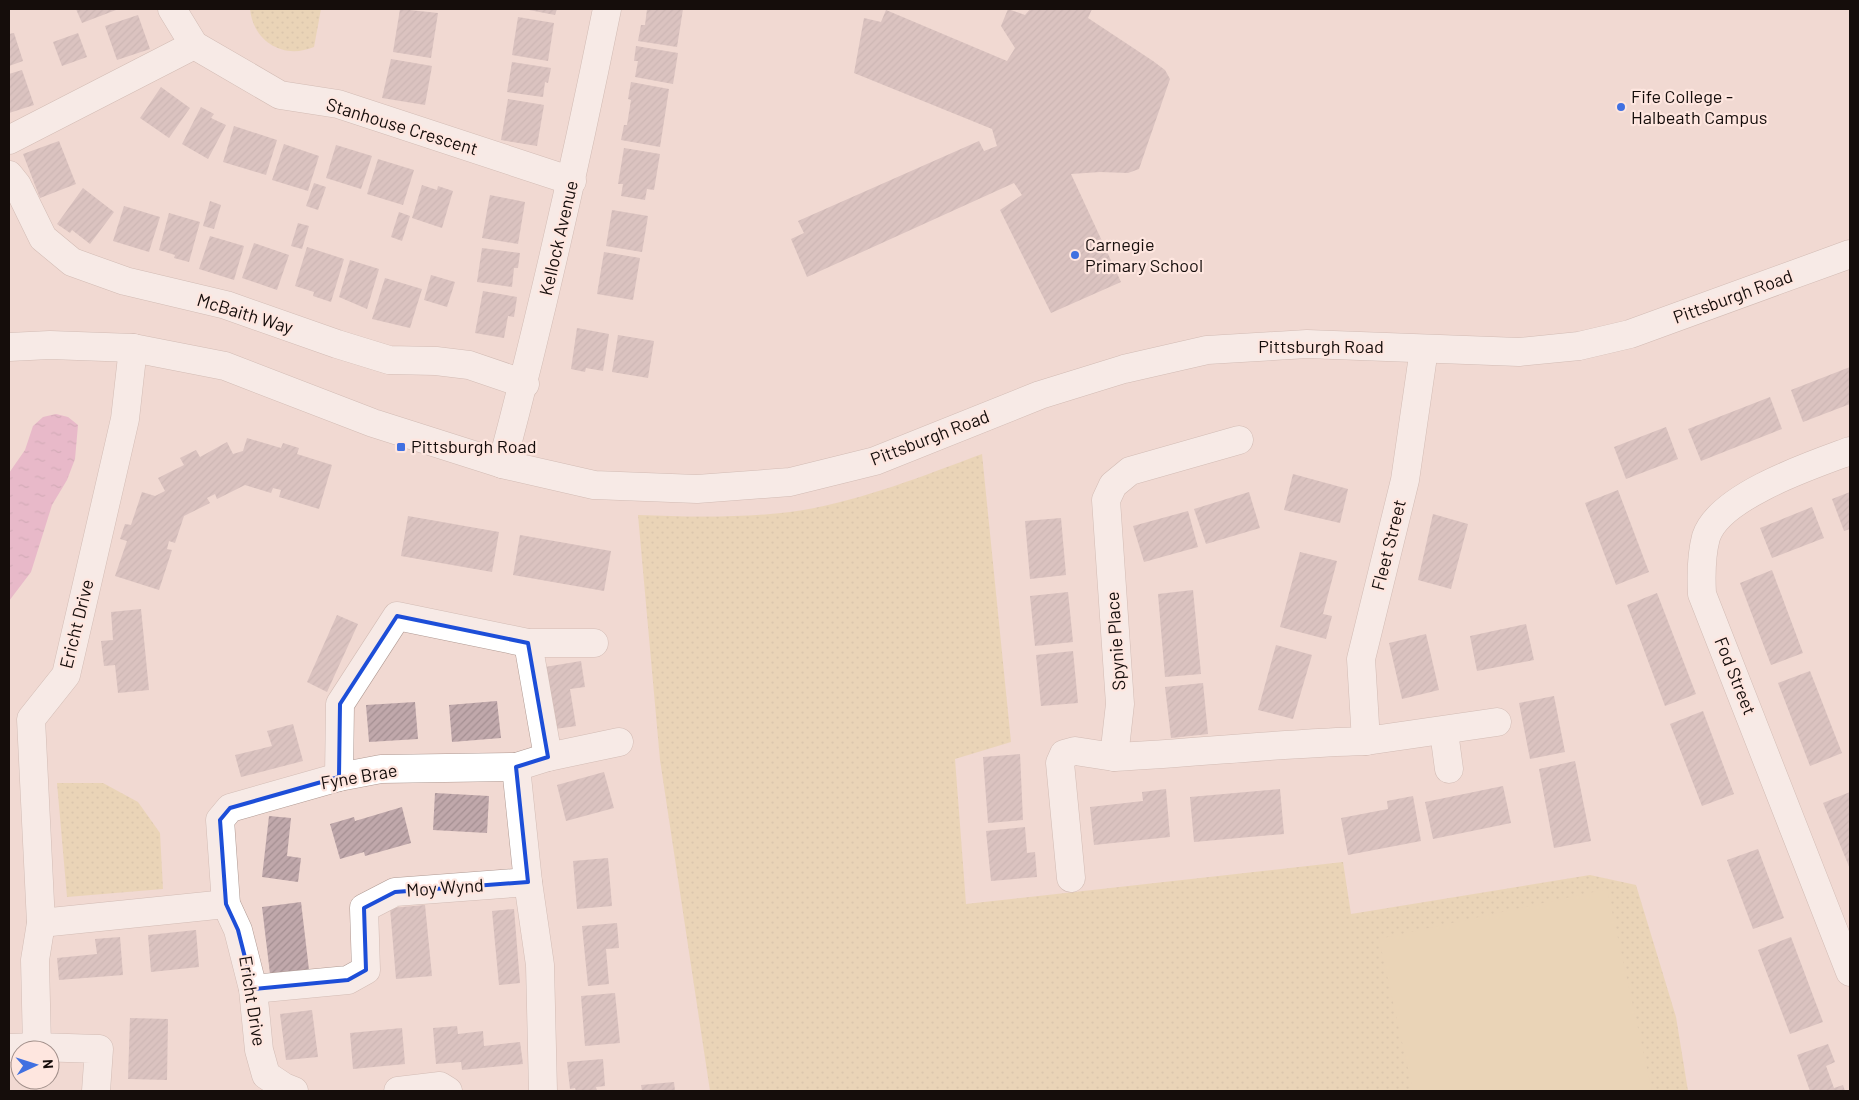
<svg xmlns="http://www.w3.org/2000/svg" width="1859" height="1100" font-family="Barlow,sans-serif">
<style>
.green{fill:url(#green-dots)}
.pitch{fill:#e3ce98}
.water{fill:url(#water-ripples)}
.building{fill:url(#building-hatch)}
.lines{fill:none;stroke-linecap:round;stroke-linejoin:round}
.minor-casing{stroke:#af9992;stroke-width:29}
.tertiary-casing{stroke:#af9992;stroke-width:29}
.minor{stroke:#fff;stroke-width:28}
.tertiary{stroke:#fff;stroke-width:28}
.marked{fill:none;stroke:#1d4ed8;stroke-width:4;stroke-linejoin:round}
.poi-dot{fill:#4070e1;stroke:#fee6df;stroke-width:2}
.labels{text-anchor:middle;stroke-width:4.5;stroke-linejoin:round;paint-order:stroke}
.poi-label{font-size:18px;fill:#150d0b;stroke:#fee6df;text-anchor:start}
.street-label{font-size:18px;fill:#150d0b;stroke:#fee6df}
</style>
<defs>
<pattern id="green-dots" width="8" height="8" patternUnits="userSpaceOnUse" patternTransform="scale(1.25)"><rect width="8" height="8" fill="#e3ce98"/><path d="M2 2h.1M6 6h.1" fill="none" stroke="#c2b082" stroke-width="1.8" stroke-linecap="round"/></pattern>
<pattern id="water-ripples" width="26" height="14" patternUnits="userSpaceOnUse" patternTransform="scale(1.25)"><rect width="26" height="14" fill="#dd92bf"/><path d="M2 4q2-2 4 0t4 0M15 11q2-2 4 0t4 0" fill="none" stroke="#b27699"/></pattern>
<pattern id="building-hatch" width="6" height="6" patternUnits="userSpaceOnUse" patternTransform="scale(1.25)"><rect width="6" height="6" fill="#c0a8ab"/><path d="M-1 1l2-2M0 6l6-6M5 7l2-2" fill="none" stroke="#a48f92"/></pattern>
</defs>
<rect width="100%" height="100%" fill="#f1d9d2"/>
<g class="green">
<path d="M 250,9 L 321,9 L 314,47 C 283,60 253,41 250,9 Z"/>
<path d="M 982,454 L 1011,742 L 955,759 L 966,904 L 1343,862 L 1351,914 L 1590,875 L 1636,885 L 1676,1017 L 1688,1091 L 710,1091 L 660,760 L 638,515 C 688,517 739,518 790,512 C 856,503 920,477 982,454 Z"/>
<path d="M 57,783 L 103,783 L 138,802 L 160,833 L 163,889 L 67,897 Z"/>
</g>
<path class="pitch" d="M 1607,889 L 1652,1091 L 1413,1091 L 1379,939 Z"/>
<path class="water" d="M 56,414 L 68,417 L 78,425 L 75,459 L 67,480 L 52,505 L 31,572 L 9,601 L 9,473 L 25,450 L 33,426 L 43,417 Z"/>
<g class="building">
<path d="M 76,9 L 115,9 L 116,10 L 82,23 Z"/>
<path d="M 400,9 L 438,13 L 431,58 L 393,52 Z"/>
<path d="M 524,9 L 557,9 L 555,15 Z"/>
<path d="M 647,9 L 683,9 L 677,47 L 638,41 L 641,25 L 645,25 Z"/>
<path d="M 1008,9 L 1025,15 L 1030,9 L 1092,9 L 1088,18 L 1153,61 L 1165,70 L 1170,79 L 1139,169 L 1128,173 L 1100,172 L 1071,174 L 1121,282 L 1051,313 L 1000,210 L 1022,195 L 1014,183 L 807,277 L 791,239 L 804,233 L 798,221 L 979,141 L 984,151 L 997,146 L 992,129 L 854,73 L 864,18 L 881,22 L 886,10 L 1007,61 L 1015,48 L 1001,26 Z"/>
<path d="M 138,15 L 150,49 L 117,60 L 105,26 Z"/>
<path d="M 518,17 L 554,23 L 548,61 L 512,55 Z"/>
<path d="M 14,33 L 23,61 L 9,66 L 9,34 Z"/>
<path d="M 78,33 L 87,57 L 62,66 L 53,42 Z"/>
<path d="M 636,46 L 678,53 L 673,84 L 635,77 L 638,61 L 634,61 Z"/>
<path d="M 391,59 L 432,66 L 425,105 L 382,98 Z"/>
<path d="M 512,62 L 551,68 L 548,83 L 545,82 L 543,97 L 507,92 Z"/>
<path d="M 22,70 L 34,105 L 9,113 L 9,74 Z"/>
<path d="M 631,82 L 669,89 L 660,147 L 621,140 L 624,125 L 627,125 L 631,100 L 628,99 Z"/>
<path d="M 161,87 L 190,108 L 169,138 L 140,118 Z"/>
<path d="M 508,99 L 544,105 L 537,146 L 501,140 Z"/>
<path d="M 201,107 L 214,114 L 211,118 L 226,125 L 208,159 L 182,144 Z"/>
<path d="M 234,126 L 277,140 L 266,175 L 223,162 Z"/>
<path d="M 59,141 L 76,184 L 40,198 L 23,154 Z"/>
<path d="M 284,144 L 319,156 L 308,191 L 272,180 Z"/>
<path d="M 336,145 L 372,156 L 361,189 L 326,178 Z"/>
<path d="M 624,148 L 660,154 L 654,190 L 647,189 L 645,200 L 621,196 L 623,184 L 618,184 Z"/>
<path d="M 378,159 L 414,170 L 403,205 L 367,194 Z"/>
<path d="M 314,183 L 326,187 L 318,210 L 306,206 Z"/>
<path d="M 422,185 L 437,190 L 438,186 L 453,191 L 442,228 L 412,218 Z"/>
<path d="M 83,188 L 114,212 L 90,244 L 72,230 L 70,233 L 57,224 Z"/>
<path d="M 490,195 L 525,202 L 518,244 L 482,238 Z"/>
<path d="M 210,201 L 221,205 L 214,229 L 203,226 Z"/>
<path d="M 124,206 L 160,217 L 149,252 L 113,241 Z"/>
<path d="M 612,210 L 648,216 L 642,252 L 606,246 Z"/>
<path d="M 399,212 L 410,216 L 402,241 L 391,237 Z"/>
<path d="M 169,213 L 200,222 L 189,262 L 174,258 L 175,255 L 159,250 Z"/>
<path d="M 298,223 L 309,226 L 302,249 L 291,246 Z"/>
<path d="M 210,236 L 244,246 L 234,280 L 199,269 Z"/>
<path d="M 254,243 L 289,255 L 277,290 L 242,278 Z"/>
<path d="M 307,247 L 344,259 L 331,302 L 313,296 L 314,292 L 295,286 Z"/>
<path d="M 482,248 L 520,253 L 518,268 L 514,268 L 512,287 L 477,282 Z"/>
<path d="M 604,252 L 640,258 L 633,300 L 597,294 Z"/>
<path d="M 350,260 L 379,269 L 367,309 L 339,297 Z"/>
<path d="M 431,275 L 455,282 L 447,307 L 424,300 Z"/>
<path d="M 385,278 L 422,289 L 410,328 L 372,319 Z"/>
<path d="M 483,291 L 517,297 L 514,317 L 508,316 L 504,338 L 475,333 Z"/>
<path d="M 577,328 L 609,334 L 603,371 L 586,368 L 585,372 L 571,369 Z"/>
<path d="M 618,335 L 654,341 L 648,378 L 612,372 Z"/>
<path d="M 1850,367 L 1850,404 L 1803,422 L 1791,390 Z"/>
<path d="M 1770,397 L 1782,429 L 1701,461 L 1688,429 Z"/>
<path d="M 1666,427 L 1678,459 L 1626,479 L 1614,447 Z"/>
<path d="M 247,438 L 281,448 L 283,443 L 299,448 L 297,454 L 332,465 L 319,509 L 279,497 L 281,490 L 273,488 L 271,493 L 245,485 L 217,499 L 215,494 L 207,498 L 210,503 L 184,516 L 175,543 L 169,541 L 167,549 L 172,550 L 159,590 L 115,576 L 127,541 L 120,539 L 125,524 L 131,525 L 142,492 L 155,496 L 165,491 L 158,478 L 184,465 L 180,458 L 196,450 L 200,457 L 227,442 L 233,454 L 243,451 Z"/>
<path d="M 1293,474 L 1348,489 L 1340,523 L 1284,510 Z"/>
<path d="M 1618,490 L 1649,572 L 1616,585 L 1585,503 Z"/>
<path d="M 1249,492 L 1260,528 L 1206,544 L 1194,509 Z"/>
<path d="M 1850,492 L 1850,529 L 1844,531 L 1832,499 Z"/>
<path d="M 1812,507 L 1824,538 L 1772,558 L 1760,528 Z"/>
<path d="M 1188,511 L 1198,547 L 1144,562 L 1133,526 Z"/>
<path d="M 1433,514 L 1468,524 L 1451,589 L 1418,580 Z"/>
<path d="M 408,516 L 499,532 L 492,572 L 401,556 Z"/>
<path d="M 1061,518 L 1066,575 L 1030,579 L 1025,521 Z"/>
<path d="M 520,535 L 611,551 L 604,591 L 513,575 Z"/>
<path d="M 1300,552 L 1337,561 L 1323,614 L 1332,616 L 1326,639 L 1280,627 Z"/>
<path d="M 1772,570 L 1803,653 L 1771,665 L 1740,583 Z"/>
<path d="M 1193,590 L 1201,674 L 1165,677 L 1158,594 Z"/>
<path d="M 1068,592 L 1073,642 L 1035,646 L 1030,596 Z"/>
<path d="M 1657,593 L 1696,694 L 1665,706 L 1627,605 Z"/>
<path d="M 141,609 L 149,690 L 118,693 L 115,665 L 104,666 L 101,641 L 113,640 L 111,612 Z"/>
<path d="M 337,615 L 358,624 L 327,692 L 307,682 Z"/>
<path d="M 1526,624 L 1534,660 L 1477,671 L 1470,636 Z"/>
<path d="M 1426,634 L 1439,690 L 1402,699 L 1389,643 Z"/>
<path d="M 1276,645 L 1312,655 L 1293,719 L 1258,710 Z"/>
<path d="M 1073,651 L 1078,703 L 1041,706 L 1036,655 Z"/>
<path d="M 581,661 L 585,687 L 570,689 L 576,726 L 555,729 L 545,667 Z"/>
<path d="M 1810,671 L 1842,753 L 1810,766 L 1778,683 Z"/>
<path d="M 1203,683 L 1208,734 L 1171,738 L 1165,687 Z"/>
<path d="M 1554,696 L 1565,752 L 1530,759 L 1519,703 Z"/>
<path d="M 497,701 L 501,738 L 452,742 L 449,705 Z"/>
<path d="M 415,702 L 418,739 L 369,742 L 366,705 Z"/>
<path d="M 1703,711 L 1734,794 L 1702,806 L 1670,724 Z"/>
<path d="M 293,724 L 303,761 L 241,777 L 235,755 L 272,746 L 267,731 Z"/>
<path d="M 1020,754 L 1023,820 L 988,823 L 983,757 Z"/>
<path d="M 1575,761 L 1591,841 L 1554,848 L 1539,769 Z"/>
<path d="M 604,772 L 614,808 L 566,821 L 557,785 Z"/>
<path d="M 1503,786 L 1511,823 L 1433,839 L 1425,802 Z"/>
<path d="M 1166,789 L 1170,837 L 1094,845 L 1090,807 L 1143,801 L 1142,792 Z"/>
<path d="M 1280,789 L 1284,834 L 1194,842 L 1190,797 Z"/>
<path d="M 1850,792 L 1850,869 L 1823,803 Z"/>
<path d="M 435,793 L 489,796 L 487,833 L 433,830 Z"/>
<path d="M 1413,796 L 1421,841 L 1348,855 L 1341,818 L 1388,809 L 1387,801 Z"/>
<path d="M 402,807 L 411,843 L 365,856 L 364,852 L 340,859 L 330,824 L 354,817 L 355,821 Z"/>
<path d="M 269,816 L 291,818 L 287,856 L 301,858 L 298,882 L 262,877 Z"/>
<path d="M 1025,827 L 1027,853 L 1035,852 L 1037,877 L 991,881 L 986,831 Z"/>
<path d="M 1758,849 L 1784,918 L 1753,929 L 1727,860 Z"/>
<path d="M 608,858 L 612,906 L 577,909 L 573,861 Z"/>
<path d="M 301,902 L 309,970 L 270,974 L 262,907 Z"/>
<path d="M 425,905 L 432,976 L 396,979 L 390,908 Z"/>
<path d="M 514,909 L 520,983 L 499,985 L 492,911 Z"/>
<path d="M 617,923 L 619,948 L 606,949 L 609,984 L 588,986 L 582,926 Z"/>
<path d="M 196,930 L 199,967 L 151,972 L 148,935 Z"/>
<path d="M 120,937 L 123,975 L 59,980 L 57,958 L 97,954 L 95,939 Z"/>
<path d="M 1791,937 L 1823,1022 L 1790,1034 L 1758,950 Z"/>
<path d="M 615,993 L 620,1043 L 585,1046 L 581,996 Z"/>
<path d="M 312,1010 L 318,1057 L 286,1060 L 280,1014 Z"/>
<path d="M 130,1018 L 168,1019 L 167,1080 L 128,1079 Z"/>
<path d="M 457,1026 L 458,1034 L 483,1031 L 484,1046 L 520,1042 L 523,1064 L 462,1070 L 461,1062 L 436,1064 L 433,1028 Z"/>
<path d="M 402,1028 L 405,1064 L 353,1069 L 350,1033 Z"/>
<path d="M 1828,1044 L 1835,1062 L 1826,1066 L 1834,1088 L 1843,1085 L 1845,1091 L 1810,1091 L 1797,1055 Z"/>
<path d="M 603,1059 L 605,1086 L 596,1087 L 597,1091 L 576,1091 L 575,1088 L 570,1089 L 567,1062 Z"/>
<path d="M 674,1082 L 675,1091 L 642,1091 L 641,1085 Z"/>
</g>
<g class="lines">
<g class="minor-casing">
<g id="minor">
<path d="M 172,9 L 194,45 L 280,95 L 338,104 L 572,181"/>
<path d="M 9,140 L 194,45"/>
<path d="M 9,175 L 17,185 L 43,238 L 72,262 L 125,281 L 226,305 L 337,344 L 389,360 L 436,361 L 469,365 L 525,384"/>
<path d="M 1424,349 L 1405,480 L 1361,659 L 1366,741 L 1497,722"/>
<path d="M 1850,451 C 1812,465 1719,496 1706,537 C 1701,556 1701,575 1702,594 L 1850,972"/>
<path d="M 502,464 C 542,313 576,162 607,9"/>
<path d="M 528,643 L 548,757"/>
<path d="M 1444,732 L 1449,769"/>
<path d="M 1114,757 C 1198,753 1282,743 1366,741"/>
<path d="M 516,767 L 528,882 L 540,965 L 543,1091"/>
<path d="M 339,777 L 340,704 L 397,616 L 528,643 L 594,643"/>
<path d="M 1071,878 L 1060,763 L 1064,754 L 1075,751 L 1114,757 L 1120,704 L 1106,500 L 1113,485 L 1130,471 L 1239,440"/>
<path d="M 41,923 L 226,904"/>
<path d="M 253,989 L 348,980 L 366,970 L 364,908 L 395,892 L 528,882"/>
<path d="M 9,1048 L 37,1047"/>
<path d="M 96,1091 L 99,1049 L 37,1047 L 35,960 L 41,923 L 31,719 L 66,675 L 125,419 L 133,348"/>
<path d="M 294,1091 L 284,1087 L 266,1075 L 259,1050 L 253,989 L 238,930 L 226,904 L 220,820 L 230,808 L 339,777 L 381,769 L 516,767 L 548,757 L 619,742"/>
<path d="M 398,1091 L 440,1086 L 448,1091"/>
</g>
</g>
<g class="tertiary-casing">
<path id="tertiary" d="M 9,347 L 50,345 L 133,348 L 225,366 L 373,423 L 502,464 L 594,485 L 697,489 L 790,482 L 875,461 L 1040,395 L 1124,369 L 1207,350 L 1307,344 L 1519,352 L 1579,346 L 1630,334 L 1850,254"/>
</g>
<use href="#minor" class="minor"/>
<use href="#tertiary" class="tertiary"/>
</g>
<path d="M0 0H1859V1100H0ZM 397,616 L 528,643 L 548,757 L 516,767 L 528,882 L 395,892 L 364,908 L 366,970 L 348,980 L 253,989 L 238,930 L 226,904 L 220,820 L 230,808 L 339,777 L 340,704 Z" fill="#f1d9d2" fill-opacity=".55" fill-rule="evenodd"/>
<path class="marked" d="M 397,616 L 528,643 L 548,757 L 516,767 L 528,882 L 395,892 L 364,908 L 366,970 L 348,980 L 253,989 L 238,930 L 226,904 L 220,820 L 230,808 L 339,777 L 340,704 Z"/>
<g class="poi-dot">
<circle cx="1621" cy="107" r="5"/>
<circle cx="1075" cy="255" r="5"/>
<rect x="396" y="442" width="10" height="10" rx="2.5"/>
</g>
<g class="labels">
<g class="poi-label">
<text x="1631" y="103">Fife College -<tspan x="1631" dy="21">Halbeath Campus</tspan></text>
<text x="1085" y="251">Carnegie<tspan x="1085" dy="21">Primary School</tspan></text>
<text x="411" y="453">Pittsburgh Road</text>
</g>
<g class="street-label">
<text transform="translate(402 127) rotate(17)" y="6">Stanhouse Crescent</text>
<text transform="translate(559 238) rotate(-77)" y="6">Kellock Avenue</text>
<text transform="translate(1733 297) rotate(-20)" y="6">Pittsburgh Road</text>
<text transform="translate(245 314) rotate(17)" y="6">McBaith Way</text>
<text x="1321" y="353">Pittsburgh Road</text>
<text transform="translate(930 438) rotate(-21)" y="6">Pittsburgh Road</text>
<text transform="translate(1389 545) rotate(-76)" y="6">Fleet Street</text>
<text transform="translate(77 624) rotate(-76)" y="6">Ericht Drive</text>
<text transform="translate(1116 641) rotate(-94)" y="6">Spynie Place</text>
<text transform="translate(1735 676) rotate(68)" y="6">Fod Street</text>
<text transform="translate(359 777) rotate(-10)" y="6">Fyne Brae</text>
<text transform="translate(445 888) rotate(-4)" y="6">Moy Wynd</text>
<text transform="translate(252 1001) rotate(81)" y="6">Ericht Drive</text>
</g>
</g>
<rect width="1859" height="1100" fill="none" stroke="#150d0b" stroke-width="20"/>
<g transform="translate(35 1065) rotate(86)"><circle r="24" fill="#fee6df" stroke="#a18f8a"/>
<path d="M0-4L9 19L0 12L-9 19Z" fill="#4070e1"/>
<text y="-8" font-size="14" font-weight="bold" text-anchor="middle" fill="#150d0b">N</text>
</g>
</svg>
